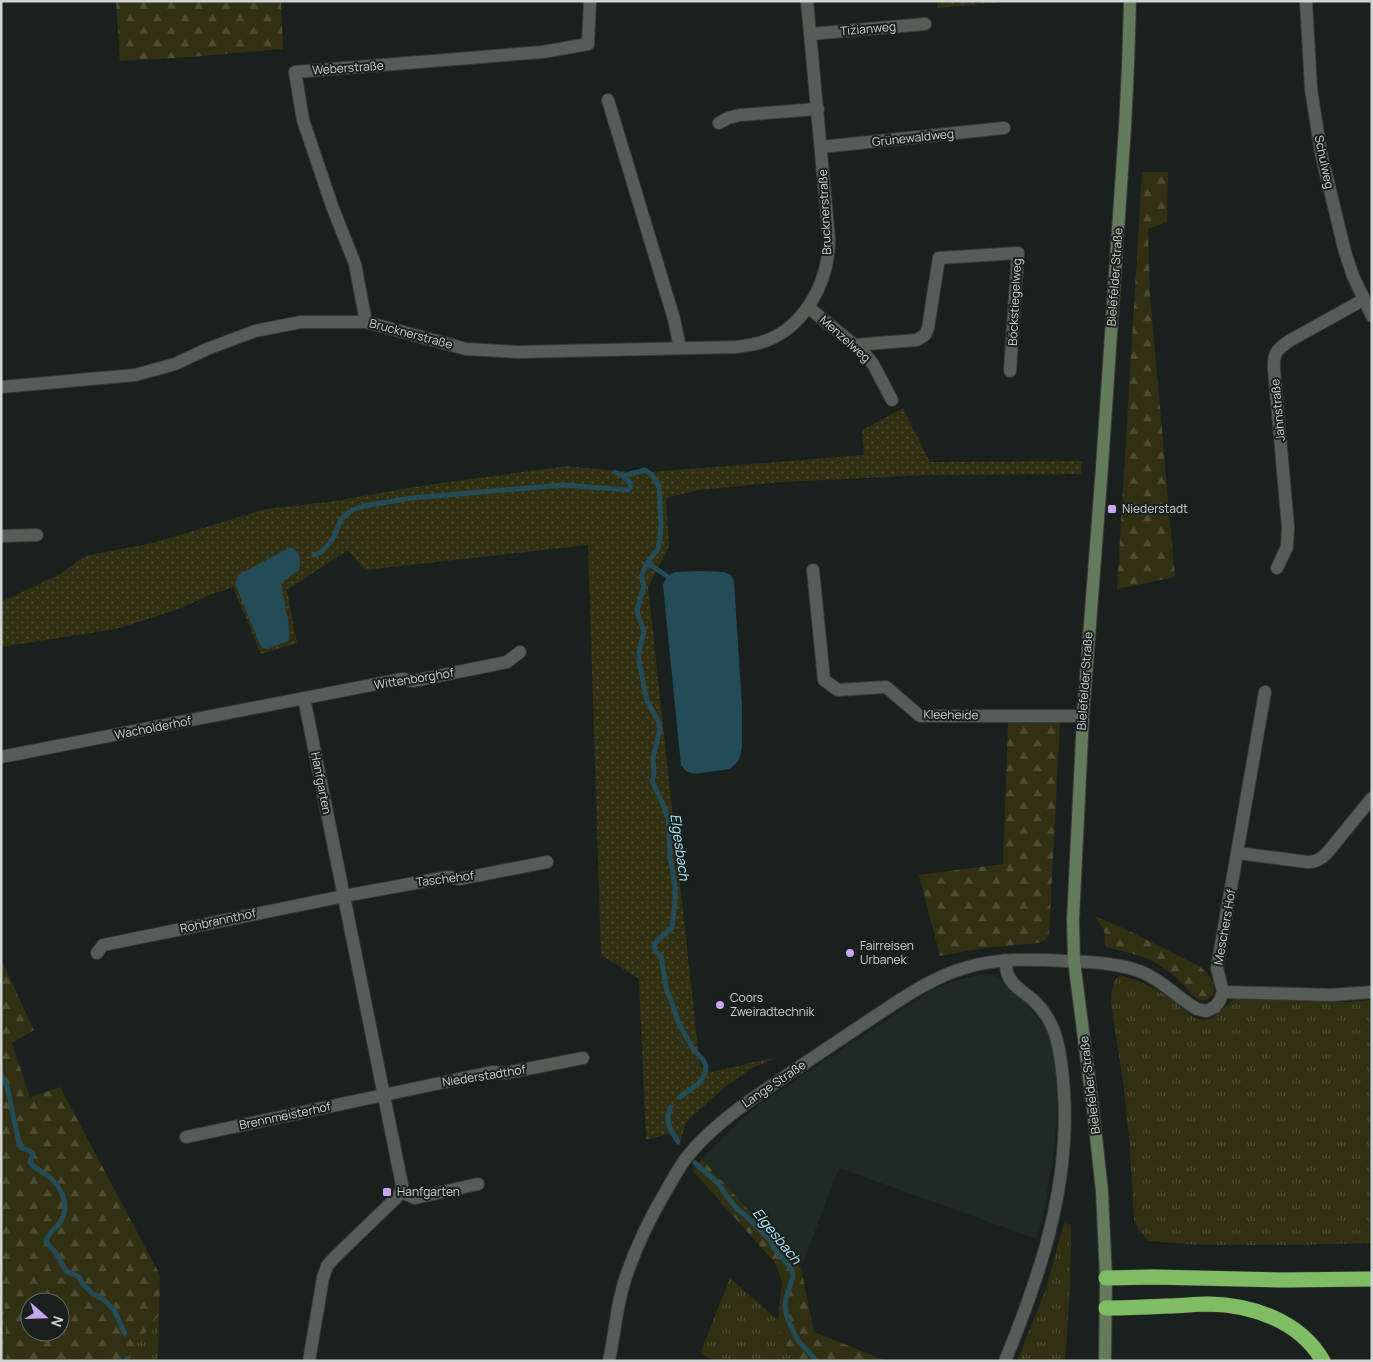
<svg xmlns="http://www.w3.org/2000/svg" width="1373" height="1362" font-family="Manrope,sans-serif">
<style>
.built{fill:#1e2a25}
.grass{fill:url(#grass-tufts)}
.forest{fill:url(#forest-firs);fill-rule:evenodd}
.park{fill:url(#park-dots)}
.water{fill:#244c58}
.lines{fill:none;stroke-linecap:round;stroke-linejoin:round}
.stream{stroke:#244c58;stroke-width:5}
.street-casing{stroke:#363a38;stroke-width:14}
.secondary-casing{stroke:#363a38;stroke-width:14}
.highway-casing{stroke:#363a38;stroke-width:16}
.street{stroke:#565d59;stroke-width:12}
.secondary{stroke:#637a5c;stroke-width:12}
.highway{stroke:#80bc63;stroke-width:15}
.poi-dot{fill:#c7a6f0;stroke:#1a201d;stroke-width:2}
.labels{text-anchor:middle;stroke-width:4;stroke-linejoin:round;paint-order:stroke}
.street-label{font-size:12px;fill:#d0d4d2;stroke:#1a201d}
.poi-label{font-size:12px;fill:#d0d4d2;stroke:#1a201d;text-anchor:start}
.water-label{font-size:14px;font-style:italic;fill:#afe8fb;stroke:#1a201d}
</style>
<defs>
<pattern id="grass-tufts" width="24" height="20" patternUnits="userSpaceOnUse" patternTransform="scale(1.25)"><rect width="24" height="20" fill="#313013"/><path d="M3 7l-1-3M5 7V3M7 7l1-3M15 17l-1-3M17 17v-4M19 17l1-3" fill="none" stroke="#4e4d34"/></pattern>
<pattern id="forest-firs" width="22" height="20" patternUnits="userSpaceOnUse" patternTransform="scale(1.25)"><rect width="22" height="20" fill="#313013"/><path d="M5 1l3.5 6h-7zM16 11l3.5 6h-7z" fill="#4e4d34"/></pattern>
<pattern id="park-dots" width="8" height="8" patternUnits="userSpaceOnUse" patternTransform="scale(1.25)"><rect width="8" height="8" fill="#313013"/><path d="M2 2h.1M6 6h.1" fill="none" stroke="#4e4d34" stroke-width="1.8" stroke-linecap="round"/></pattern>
</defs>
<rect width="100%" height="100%" fill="#1a201d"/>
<path class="built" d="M 983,974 L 992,975 L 1009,985 L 1027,1005 L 1047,1029 L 1056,1070 L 1057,1114 L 1052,1164 L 1043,1216 L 1037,1239 L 839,1168 L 801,1268 L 702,1159 L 743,1118 L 768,1098 L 935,988 L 961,979 Z"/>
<g class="grass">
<path d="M 1123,976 C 1141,981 1157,988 1172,1000 C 1179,1005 1185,1012 1193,1017 C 1198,1020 1205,1020 1211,1018 C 1221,1013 1226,1003 1235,999 L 1347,1002 L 1372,1000 L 1372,1243 L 1292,1245 L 1200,1245 L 1149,1241 L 1140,1232 L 1134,1220 L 1130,1149 L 1124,1089 L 1111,1003 L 1112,989 L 1114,981 L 1118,977 Z"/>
<path d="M 1064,1223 L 1071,1225 L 1070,1293 L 1065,1361 L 1017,1361 L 1046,1289 Z"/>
<path d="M 730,1278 L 778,1320 L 780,1339 L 801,1361 L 716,1361 L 700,1354 Z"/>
<path d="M 159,1315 L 158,1361 L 122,1361 Z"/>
</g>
<g class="forest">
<path d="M 116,1 L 281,1 L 283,49 L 191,57 L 120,61 Z"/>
<path d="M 1142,172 L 1168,172 L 1167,222 L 1148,229 L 1150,296 L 1175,577 L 1117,589 Z"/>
<path d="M 1008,722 L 1060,722 L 1049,935 L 1045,940 L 1038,943 L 984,948 L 940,956 L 919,875 L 1003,864 Z"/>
<path d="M 1095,916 L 1125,929 L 1199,966 C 1209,974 1214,980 1214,993 C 1210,999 1205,1002 1198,999 C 1191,995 1187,988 1181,983 C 1176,977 1170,972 1163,968 C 1145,954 1126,953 1106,947 C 1103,941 1106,936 1104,930 C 1102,925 1097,921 1095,916 Z"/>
<path d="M 1,959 L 34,1030 L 12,1043 L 30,1097 L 60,1087 L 160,1275 L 159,1315 L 122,1361 L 7,1361 L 5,1308 L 1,1297 ZM 30,1302 L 60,1302 L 60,1332 L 30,1332 Z"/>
<path d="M 702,1159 L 801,1268 L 814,1332 L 887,1361 L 801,1361 L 780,1339 L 778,1320 L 782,1282 L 776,1264 L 692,1170 Z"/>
</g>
<g class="park">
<path d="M 937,1 L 1000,1 L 1000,2 L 938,8 Z"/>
<path d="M 903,408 L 930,462 L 1082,461 L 1081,474 L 927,475 L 782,482 L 699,490 L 666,498 L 669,547 L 648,587 L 699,1058 L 702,1067 L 711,1072 C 733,1068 754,1061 776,1058 L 752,1068 L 726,1086 L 687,1121 L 683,1131 L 681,1141 L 668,1134 L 646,1140 L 639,979 L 601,955 L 588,545 L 365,570 L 348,550 L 287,590 L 297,643 L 261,654 L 233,587 L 209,595 L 179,609 L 116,629 L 1,647 L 1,602 L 62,573 L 85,556 L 153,543 L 266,509 L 328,502 L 427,485 L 567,466 L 639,473 L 864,455 L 862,430 Z"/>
<path d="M 1,1297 L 5,1308 L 7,1361 L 1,1361 Z"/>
</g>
<g class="water">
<path d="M 291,547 C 301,554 301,558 299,570 L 281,583 L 290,633 L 288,641 L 267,649 L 261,647 L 235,584 L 238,575 Z"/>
<path d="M 699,571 L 724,572 L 731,575 L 734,581 L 742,707 L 742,748 L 739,760 L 730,769 L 694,774 L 686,771 L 681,765 L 663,585 L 667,576 L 675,572 Z"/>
</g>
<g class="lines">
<g class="stream">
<path d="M 615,472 L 623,476 L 645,470 L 651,474 L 659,486 L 661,524 L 660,538 L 658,549 L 647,563 L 641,577 L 644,586 L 637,610 L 639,618 L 644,631 L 639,652 L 639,662 L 647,701 L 658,721 L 660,729 L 653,758 L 654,774 L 652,781 L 665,809 L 668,819 L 669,832 L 670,856 L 675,886 L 675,902 L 672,928 L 657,941 L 654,946 L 655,951 L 661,956 L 667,992 L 671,1000 L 679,1024 L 692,1047 L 703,1060 L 706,1066 L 705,1074 L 699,1083 L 680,1097"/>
<path d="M 314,555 L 321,552 L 327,546 L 333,538 L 342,518 L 352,510 L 364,506 L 411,498 L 564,485 L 628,490 L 631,487 L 630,483 L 623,476"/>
<path d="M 647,563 L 667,576"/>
<path d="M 1,1074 L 7,1086 L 19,1143 L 22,1148 L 30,1151 L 33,1154 L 30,1162 C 34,1168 39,1170 45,1174 C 60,1184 71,1203 61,1221 C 57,1228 47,1233 46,1242 L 56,1253 L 66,1271 L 79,1277 L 82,1283 L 93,1294 L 103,1299 L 114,1310 L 125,1334"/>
<path d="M 671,1107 C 664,1122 670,1129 678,1142"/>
<path d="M 695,1163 L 719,1184 L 726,1195 L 738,1210 L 745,1215 L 770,1240 L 774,1248 L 792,1270 L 793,1277 L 786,1298 L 785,1307 L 787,1317 L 795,1335 L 800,1343 L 817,1361"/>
<path d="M 127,1361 L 127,1359"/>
</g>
<g class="street-casing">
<g id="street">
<path d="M 1306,1 L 1311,89 L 1321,153 L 1345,252 L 1353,276 L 1372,316"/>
<path d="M 810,34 L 925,24"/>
<path d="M 608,100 L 674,319 L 680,348"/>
<path d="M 719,123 L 728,118 L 740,115 L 818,109"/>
<path d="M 821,147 L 1004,128"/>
<path d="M 808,307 L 864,353 L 873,364 L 892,400"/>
<path d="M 366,322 L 355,264 L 332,206 L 303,120 L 295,72 L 543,52 L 588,44 L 590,1"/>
<path d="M 854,345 L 917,340 L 925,335 L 928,328 L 939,258 L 1018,253 L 1010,371"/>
<path d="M 1,387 L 135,375 L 175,364 L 207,349 L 255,331 L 301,322 L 366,322 L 466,349 L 518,352 L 736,347 C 743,346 751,345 759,343 C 803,331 829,283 829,239 L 807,1"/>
<path d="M 1,536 L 37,535"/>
<path d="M 1277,568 L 1287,547 L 1288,527 L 1274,369 C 1273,354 1276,350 1289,341 L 1363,300"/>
<path d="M 813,570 L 824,680 L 838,690 L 886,687 L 920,716 L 1083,716"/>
<path d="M 304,698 L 402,1185 L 401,1192 L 396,1198 L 334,1258 L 327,1266 L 323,1278 L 309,1361"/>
<path d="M 1,757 L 402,679 L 413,681 L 507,662 L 520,652"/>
<path d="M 1238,853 L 1307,862 C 1316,862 1321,859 1327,853 L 1372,798"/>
<path d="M 97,953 L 103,945 L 344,896 L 448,877 L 460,879 L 547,862"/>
<path d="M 1223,992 L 1331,995 L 1372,992"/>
<path d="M 186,1137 L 492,1072 L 506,1073 L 583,1058"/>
<path d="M 401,1192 L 415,1198 L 478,1184"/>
<path d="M 609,1361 C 614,1337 616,1313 622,1290 C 632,1254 648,1221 667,1189 C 673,1179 679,1167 687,1157 C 705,1134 728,1116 752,1099 C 790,1073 829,1047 868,1021 C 900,1000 931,977 968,967 C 999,958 1033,959 1066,961 C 1091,962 1121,963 1144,973 C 1164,982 1178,998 1197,1009 L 1206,1011 L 1215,1007 L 1220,1000 L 1223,992 L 1217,968 L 1265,692"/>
<path d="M 1005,1361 C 1040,1276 1070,1186 1064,1093 C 1063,1074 1061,1055 1056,1037 C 1052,1023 1043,1009 1032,999 C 1024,992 1012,986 1008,975 C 1006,971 1006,965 1006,960"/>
</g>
</g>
<g class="secondary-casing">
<path id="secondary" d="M 1105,1361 L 1106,1278 L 1102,1191 L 1093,1109 L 1074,961 L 1073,920 L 1083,716 L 1102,467 L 1125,127 L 1128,66 L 1130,1"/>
</g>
<g class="highway-casing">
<g id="highway">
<path d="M 1106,1278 L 1154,1277 L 1282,1280 L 1372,1279"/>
<path d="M 1106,1308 C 1126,1308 1147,1307 1167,1306 C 1181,1306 1195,1304 1209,1304 C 1253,1305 1300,1321 1323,1361"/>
</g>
</g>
<use href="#street" class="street"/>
<use href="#secondary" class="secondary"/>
<use href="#highway" class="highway"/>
</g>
<g class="poi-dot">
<rect x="1107" y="504" width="10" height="10" rx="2.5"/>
<circle cx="850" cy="953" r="5"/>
<circle cx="720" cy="1005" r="5"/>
<rect x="382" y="1187" width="10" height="10" rx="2.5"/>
</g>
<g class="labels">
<g class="street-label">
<text transform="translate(868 29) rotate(-5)" y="4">Tizianweg</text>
<text transform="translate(348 68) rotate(-4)" y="4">Weberstraße</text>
<text transform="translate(913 138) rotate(-6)" y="4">Grünewaldweg</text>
<text transform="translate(1324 162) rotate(78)" y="4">Schulweg</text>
<text transform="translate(825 212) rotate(-93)" y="4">Brucknerstraße</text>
<text transform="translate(1115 277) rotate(-86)" y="4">Bielefelder Straße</text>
<text transform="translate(1015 302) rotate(-87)" y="4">Böckstiegelweg</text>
<text transform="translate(411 334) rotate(15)" y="4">Brucknerstraße</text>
<text transform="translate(845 339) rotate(42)" y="4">Menzelweg</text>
<text transform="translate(1278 410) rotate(-95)" y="4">Jahnstraße</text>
<text transform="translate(414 679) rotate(-9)" y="4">Wittenborghof</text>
<text transform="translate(1085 681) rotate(-86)" y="4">Bielefelder Straße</text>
<text transform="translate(951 715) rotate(1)" y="4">Kleeheide</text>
<text transform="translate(153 728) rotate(-11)" y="4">Wacholderhof</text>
<text transform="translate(321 783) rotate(79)" y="4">Hanfgarten</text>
<text transform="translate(445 879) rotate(-7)" y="4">Taschehof</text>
<text transform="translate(218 921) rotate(-12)" y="4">Rohbrannthof</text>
<text transform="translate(1225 927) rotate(-80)" y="4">Meschers Hof</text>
<text transform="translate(484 1076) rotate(-9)" y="4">Niederstadthof</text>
<text transform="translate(774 1084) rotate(-34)" y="4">Lange Straße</text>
<text transform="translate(1090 1085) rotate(-97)" y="4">Bielefelder Straße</text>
<text transform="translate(285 1116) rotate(-12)" y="4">Brennmeisterhof</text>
</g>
<g class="poi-label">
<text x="1122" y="513">Niederstadt</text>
<text x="860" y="950">Fairreisen<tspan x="860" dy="14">Urbanek</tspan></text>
<text x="730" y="1002">Coors<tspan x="730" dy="14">Zweiradtechnik</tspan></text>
<text x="397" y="1196">Hanfgarten</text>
</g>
<g class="water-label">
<text transform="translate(680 847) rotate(82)" y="5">Elgesbach</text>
<text transform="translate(777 1236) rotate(51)" y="5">Elgesbach</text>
</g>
</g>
<rect width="1373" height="1362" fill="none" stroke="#d0d4d2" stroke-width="5"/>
<g transform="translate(45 1317) rotate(110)"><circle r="24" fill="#1a201d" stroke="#636865"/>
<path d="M0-4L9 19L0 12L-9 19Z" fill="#c7a6f0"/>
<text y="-8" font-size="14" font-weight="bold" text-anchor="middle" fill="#d0d4d2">N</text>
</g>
</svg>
